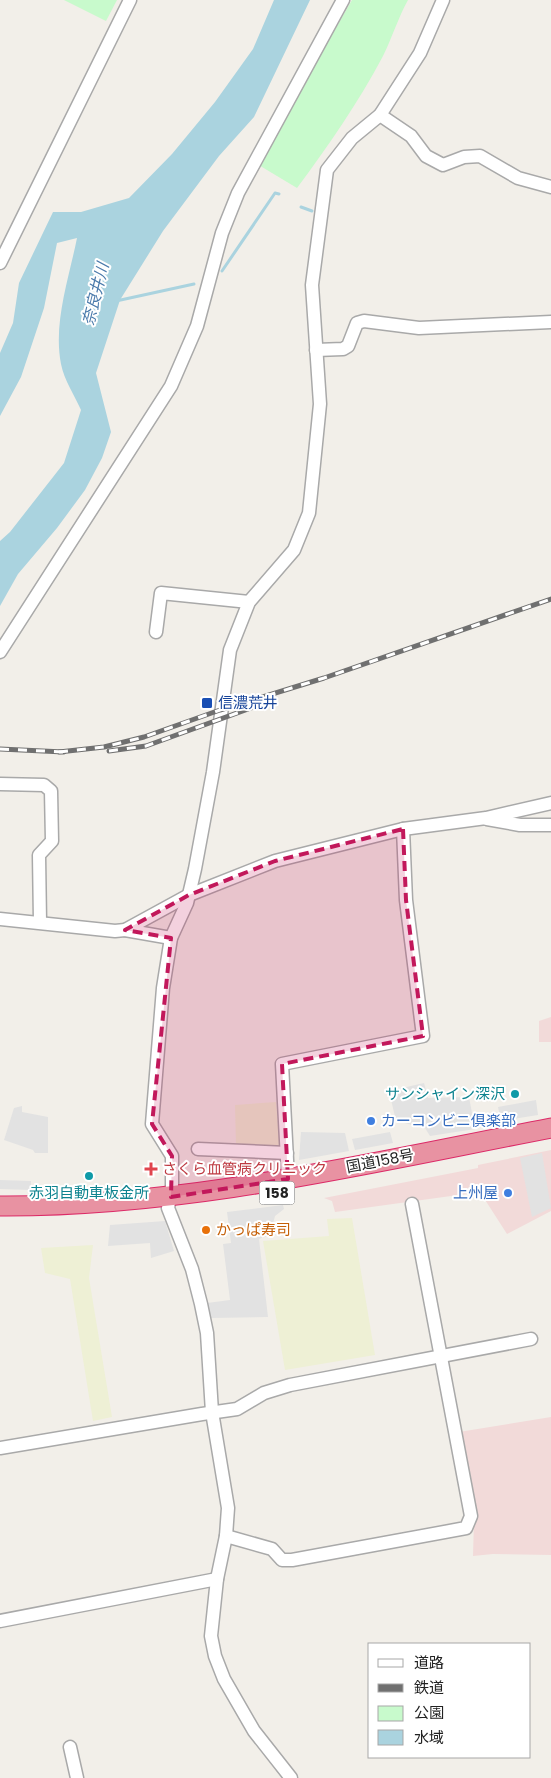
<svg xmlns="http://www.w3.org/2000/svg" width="551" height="1778" font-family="Poppins,'Noto Sans JP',sans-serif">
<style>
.commercial{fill:#f2dad9}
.farmland{fill:#eef0d5}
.park{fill:#c8facc}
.parking{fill:#e2e2e2}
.water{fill:#aad3df}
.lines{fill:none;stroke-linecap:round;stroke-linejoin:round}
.stream{stroke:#aad3df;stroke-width:3}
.minor-casing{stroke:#a9a9a9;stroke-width:15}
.highway-casing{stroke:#dc2a67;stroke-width:21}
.minor{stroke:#fff;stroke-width:12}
.highway{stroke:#e892a2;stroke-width:19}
.rail-casing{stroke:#707070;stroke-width:5}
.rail{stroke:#fff;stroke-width:3;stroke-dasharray:9;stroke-linecap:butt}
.marked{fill:#c2185b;fill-opacity:0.2;stroke:#c2185b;stroke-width:4;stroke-dasharray:10 6;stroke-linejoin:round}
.transit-dot{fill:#1a4fb4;stroke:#fff;stroke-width:2}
.culture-dot{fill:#0f9aa8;stroke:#fff;stroke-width:2}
.shop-dot{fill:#3f7fe0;stroke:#fff;stroke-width:2}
.health-dot{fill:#e0444e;stroke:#fff;stroke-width:2}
.food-dot{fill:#e8710a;stroke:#fff;stroke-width:2}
.labels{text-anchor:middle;stroke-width:4;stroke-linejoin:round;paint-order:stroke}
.shield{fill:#fff;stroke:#646464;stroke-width:1}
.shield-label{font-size:14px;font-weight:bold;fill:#222}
.transit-label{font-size:15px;fill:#164399;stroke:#fff;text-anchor:start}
.culture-label{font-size:15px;fill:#0d838f;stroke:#fff;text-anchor:end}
.shop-label{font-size:15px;fill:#366cbe;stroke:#fff;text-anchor:start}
.street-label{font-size:15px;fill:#222;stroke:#fff}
.health-label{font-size:15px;fill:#be3a42;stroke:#fff;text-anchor:start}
.food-label{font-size:15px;fill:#c56008;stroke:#fff;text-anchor:start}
.water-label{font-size:16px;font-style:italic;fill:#4a7aab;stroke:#fff}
</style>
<rect width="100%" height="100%" fill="#f2efe9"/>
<g class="commercial">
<path d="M 551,1017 L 551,1042 L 539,1042 L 539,1021 Z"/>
<path d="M 551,1150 L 551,1211 L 507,1234 L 480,1192 L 335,1212 L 332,1201 L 324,1198 L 478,1168 L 478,1165 Z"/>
<path d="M 551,1417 L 551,1555 L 493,1554 L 473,1556 L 474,1521 L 459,1432 Z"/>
</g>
<g class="farmland">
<path d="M 276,1102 L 280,1148 L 236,1145 L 235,1105 Z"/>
<path d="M 352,1218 L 375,1355 L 285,1370 L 263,1241 L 329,1236 L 327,1219 Z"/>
<path d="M 93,1245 L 89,1278 L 112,1417 L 93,1421 L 70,1279 L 45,1273 L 41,1248 Z"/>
</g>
<g class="park">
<path d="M 64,0 L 117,0 L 106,21 Z"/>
<path d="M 352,0 L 408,0 C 398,18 392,38 383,56 C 358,103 329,145 297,188 L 257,164 Z"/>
</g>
<g class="parking">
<path d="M 424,1083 L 428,1098 L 469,1097 L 475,1129 L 430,1136 L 425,1128 L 396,1121 L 389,1091 Z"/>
<path d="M 536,1100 L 538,1115 L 501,1121 L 498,1107 Z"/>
<path d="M 22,1106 L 22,1112 L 48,1117 L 48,1153 L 35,1153 L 33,1150 L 4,1140 L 14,1108 Z"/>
<path d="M 301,1132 L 345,1133 L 349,1151 L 299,1160 Z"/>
<path d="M 390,1132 L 393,1143 L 355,1150 L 352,1139 Z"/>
<path d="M 542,1153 L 551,1208 L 532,1217 L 520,1158 Z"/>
<path d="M 0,1180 L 31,1181 L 31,1190 L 0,1189 Z"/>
<path d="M 283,1205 L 284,1209 L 275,1216 L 270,1235 L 259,1239 L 268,1317 L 210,1318 L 207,1303 L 230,1300 L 223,1244 L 231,1243 L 227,1212 Z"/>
<path d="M 165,1221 L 174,1251 L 151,1258 L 150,1243 L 108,1246 L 110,1225 Z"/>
</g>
<path class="water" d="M 274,0 L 310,0 L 254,117 L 219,156 L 163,231 L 120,300 L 96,373 L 111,432 L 102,458 L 85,490 L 57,528 L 18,574 L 0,606 L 0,541 L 10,532 L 64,463 L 81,410 C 75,396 64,380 61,364 C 53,323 69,278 77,238 L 57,243 L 44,308 L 21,377 L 0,416 L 0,353 L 13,323 L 19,283 L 53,212 L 81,212 L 129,198 L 172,154 L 215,102 L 253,49 Z"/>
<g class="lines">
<g class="stream">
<path d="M 301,207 L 312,211"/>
<path d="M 222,271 L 275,193 L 279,194"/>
<path d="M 116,301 L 194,284"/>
</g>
<g class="minor-casing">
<g id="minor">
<path d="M 380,115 L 411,136 L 426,156 L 443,165 L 464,157 L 480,156 L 518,178 L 551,187"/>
<path d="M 0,263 L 130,0"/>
<path d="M 316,350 L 343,349 L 348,346 L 357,323 L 364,321 L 419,328 L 551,322"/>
<path d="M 156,632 L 161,593 L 249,602"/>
<path d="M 0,652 L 171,386 L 197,326 L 222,233 L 238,193 L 343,0"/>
<path d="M 0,784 L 44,785 L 51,791 L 52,841 L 39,855 L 40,922"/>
<path d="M 487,819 L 520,825 L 551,825"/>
<path d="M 0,919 L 115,931 L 125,930 L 189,895 L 275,861 L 403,829 L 486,818 L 551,803"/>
<path d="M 125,930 L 171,938"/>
<path d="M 198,1149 L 287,1153"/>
<path d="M 288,1179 L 282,1064 L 423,1036 L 406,900 L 403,829"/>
<path d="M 0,1448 L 202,1414 L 237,1409 L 264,1393 L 290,1385 L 531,1339"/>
<path d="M 226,1536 L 272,1549 L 282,1560 L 292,1560 L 466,1528 L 471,1516 L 412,1204"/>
<path d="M 0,1621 L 217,1579"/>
<path d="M 70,1747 L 77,1778"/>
<path d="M 291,1778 L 254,1731 L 224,1679 L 215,1656 L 211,1636 L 217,1579 L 226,1536 L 228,1508 L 212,1412 L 207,1333 L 201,1304 L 192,1269 L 168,1208 L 172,1186 L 172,1156 L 152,1124 L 163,988 L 171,938 L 187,903 L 195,869 L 213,772 L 230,650 L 249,602 L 294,550 L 309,513 L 320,404 L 312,285 L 327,170 L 352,138 L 380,115 L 420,53 L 443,0"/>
</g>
</g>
<g class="highway-casing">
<path id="highway" d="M 0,1206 C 187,1207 369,1163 551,1128"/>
</g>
<use href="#minor" class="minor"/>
<use href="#highway" class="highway"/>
<g class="rail-casing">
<g id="rail">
<path d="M 0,749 L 64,752"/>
<path d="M 109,751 L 146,746 L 262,704"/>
<path d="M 59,752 L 104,747 L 144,737 L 220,710 L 324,678 L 551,599"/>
</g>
</g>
<use href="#rail" class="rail"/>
</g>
<path class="marked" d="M 403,829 L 406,900 L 423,1036 L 282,1064 L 288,1179 L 171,1197 L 172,1156 L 152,1124 L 171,938 L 125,930 L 189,895 L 275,861 Z"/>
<rect class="transit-dot" x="201" y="697" width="12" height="12" rx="2.5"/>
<g class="culture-dot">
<circle cx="515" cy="1094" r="5"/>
<circle cx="89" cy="1176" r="5"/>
</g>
<g class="shop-dot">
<circle cx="371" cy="1121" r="5"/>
<circle cx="508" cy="1193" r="5"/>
</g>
<path class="health-dot" d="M148.5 1161.5h5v5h5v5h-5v5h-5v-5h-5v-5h5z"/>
<circle class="food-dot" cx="206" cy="1230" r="5"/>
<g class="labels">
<rect class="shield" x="259.5" y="1181.5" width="35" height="23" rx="4"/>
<g class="shield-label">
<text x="277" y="1198">158</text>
</g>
<g class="transit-label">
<text x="218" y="708">信濃荒井</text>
</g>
<g class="culture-label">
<text x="505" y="1099">サンシャイン深沢</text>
<text x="89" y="1198" text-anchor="middle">赤羽自動車板金所</text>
</g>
<g class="shop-label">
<text x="381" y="1126">カーコンビニ倶楽部</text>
<text x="498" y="1198" text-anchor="end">上州屋</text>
</g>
<g class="street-label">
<text transform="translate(380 1161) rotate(-11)" y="5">国道158号</text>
</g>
<g class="health-label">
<text x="162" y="1174">さくら血管病クリニック</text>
</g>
<g class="food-label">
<text x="216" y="1235">かっぱ寿司</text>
</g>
<g class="water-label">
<text transform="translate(95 294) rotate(-76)" y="6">奈良井川</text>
</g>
</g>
<rect x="368" y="1643" width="162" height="115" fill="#ffffff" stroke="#a7a7a7"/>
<rect x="378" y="1659" width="25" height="8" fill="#ffffff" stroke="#a7a7a7"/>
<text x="414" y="1668" font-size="15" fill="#222222">道路</text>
<rect x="378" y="1684" width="25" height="8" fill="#707070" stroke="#a7a7a7"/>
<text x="414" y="1693" font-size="15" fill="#222222">鉄道</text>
<rect x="378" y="1706" width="25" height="15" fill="#c8facc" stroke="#a7a7a7"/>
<text x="414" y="1718" font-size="15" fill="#222222">公園</text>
<rect x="378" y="1730" width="25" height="15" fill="#aad3df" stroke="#a7a7a7"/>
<text x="414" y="1743" font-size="15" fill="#222222">水域</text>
</svg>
